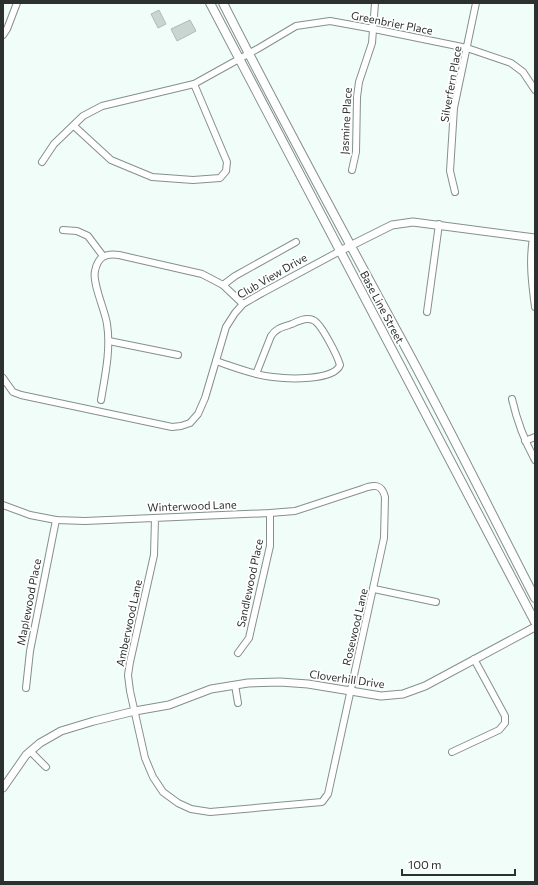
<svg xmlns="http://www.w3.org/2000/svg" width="538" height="885" font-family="Commissioner,sans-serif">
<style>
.building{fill:#c9d5d1;stroke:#b0bcb9}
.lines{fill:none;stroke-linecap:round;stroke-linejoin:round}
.minor-casing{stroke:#85908d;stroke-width:8}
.tertiary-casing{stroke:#85908d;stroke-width:9}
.secondary-casing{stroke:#85908d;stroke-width:10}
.minor{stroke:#fff;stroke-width:6}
.tertiary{stroke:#fff;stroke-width:7}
.secondary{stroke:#fff;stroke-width:8}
.labels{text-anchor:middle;stroke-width:3.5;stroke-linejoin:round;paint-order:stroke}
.street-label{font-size:11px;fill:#2c312f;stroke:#fff}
</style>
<rect width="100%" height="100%" fill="#f1fdf9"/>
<g class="building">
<path d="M 159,10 L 166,24 L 158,28 L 151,14 Z"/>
<path d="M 190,20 L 196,31 L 177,41 L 171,29 Z"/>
</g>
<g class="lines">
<g class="minor-casing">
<g id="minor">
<path d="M 3,35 L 7,29 L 17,3"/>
<path d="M 74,126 L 111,160 L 152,177 L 193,180 L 220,178 L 226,171 L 227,162 L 194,84"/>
<path d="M 42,162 L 54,144 L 83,116 L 102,106 L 194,84 L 259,48 L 296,26 L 330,21 L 374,29 L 467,48 L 511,63 L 523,72 L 535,90"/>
<path d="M 352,170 L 356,152 L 357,97 L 359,82 L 372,43 L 375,3"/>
<path d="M 455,192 L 450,171 L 454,108 L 476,3"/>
<path d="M 63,230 L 77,231 L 88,236 L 103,256"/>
<path d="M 533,238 C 529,261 532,284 535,307"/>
<path d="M 223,285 L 235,276 L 296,242"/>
<path d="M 427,312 L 439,224"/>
<path d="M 109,341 L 178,355"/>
<path d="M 216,361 C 234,367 253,375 273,377 C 287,379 334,381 340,365 C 337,355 321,323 313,320 C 306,317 298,321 292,324 C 283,327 276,328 271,336 L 256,374"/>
<path d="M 3,378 L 13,392 L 21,395 L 172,427 L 181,426 L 190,423 L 198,414 L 205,398 L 226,327 L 235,313 L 243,304 L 262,293 L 340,251"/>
<path d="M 512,399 C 517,421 524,440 535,460"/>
<path d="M 101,400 C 105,376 111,349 107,324 C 105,310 92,283 95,271 C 98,256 106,253 119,255 L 202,274 L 223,285 L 243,304"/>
<path d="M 525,441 L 535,437"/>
<path d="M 3,505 L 30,515 L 56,520 L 85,521 L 270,513 L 295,511 L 362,489 C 374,484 382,484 385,497 L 384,538 L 328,794 L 322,802 L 210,812 L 191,809 L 178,803 L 163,792 L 153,777 L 145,758 L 130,691 L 128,675 L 130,662 L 154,555 L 155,518"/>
<path d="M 374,589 L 436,602"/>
<path d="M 238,653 L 249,638 L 270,546 L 270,513"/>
<path d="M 235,685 L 238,703"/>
<path d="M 26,688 L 30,651 L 56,520"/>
<path d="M 30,751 L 46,767"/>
<path d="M 452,752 L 499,730 L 505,723 L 505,716 L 474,659"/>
</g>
</g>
<g class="tertiary-casing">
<g id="tertiary">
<path d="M 340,251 L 392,225 L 413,222 L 535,238"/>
<path d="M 3,788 L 26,755 L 40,743 L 61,731 L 94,721 L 135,711 L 169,705 L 211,689 L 248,683 L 280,682 L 308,684 L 381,696 L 403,694 L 425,686 L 535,627"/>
</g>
</g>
<g class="secondary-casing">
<g id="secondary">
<path d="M 210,3 L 535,622"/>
<path d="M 223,3 C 280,116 340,226 400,337 C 447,423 490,511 535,598"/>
</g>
</g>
<use href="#minor" class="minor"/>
<use href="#tertiary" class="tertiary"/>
<use href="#secondary" class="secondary"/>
</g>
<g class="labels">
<g class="street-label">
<text transform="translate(392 23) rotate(11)" y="4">Greenbrier Place</text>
<text transform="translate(451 84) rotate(-80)" y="4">Silverfern Place</text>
<text transform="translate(346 121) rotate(-87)" y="4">Jasmine Place</text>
<text transform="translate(272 276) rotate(-30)" y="4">Club View Drive</text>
<text transform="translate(382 307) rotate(62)" y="4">Base Line Street</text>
<text transform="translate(192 506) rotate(-2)" y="4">Winterwood Lane</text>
<text transform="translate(250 583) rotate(-78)" y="4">Sandlewood Place</text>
<text transform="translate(29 602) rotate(-79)" y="4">Maplewood Place</text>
<text transform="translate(129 623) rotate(-78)" y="4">Amberwood Lane</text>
<text transform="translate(355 627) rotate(-77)" y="4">Rosewood Lane</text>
<text transform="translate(347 679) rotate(8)" y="4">Cloverhill Drive</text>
</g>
</g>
<rect width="538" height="885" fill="none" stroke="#2c312f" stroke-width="8"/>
<path d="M402 869v6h113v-6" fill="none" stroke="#2c312f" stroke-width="2"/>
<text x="408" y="869" font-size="12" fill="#2c312f" stroke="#ffffff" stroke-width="3" paint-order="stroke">100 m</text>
</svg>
